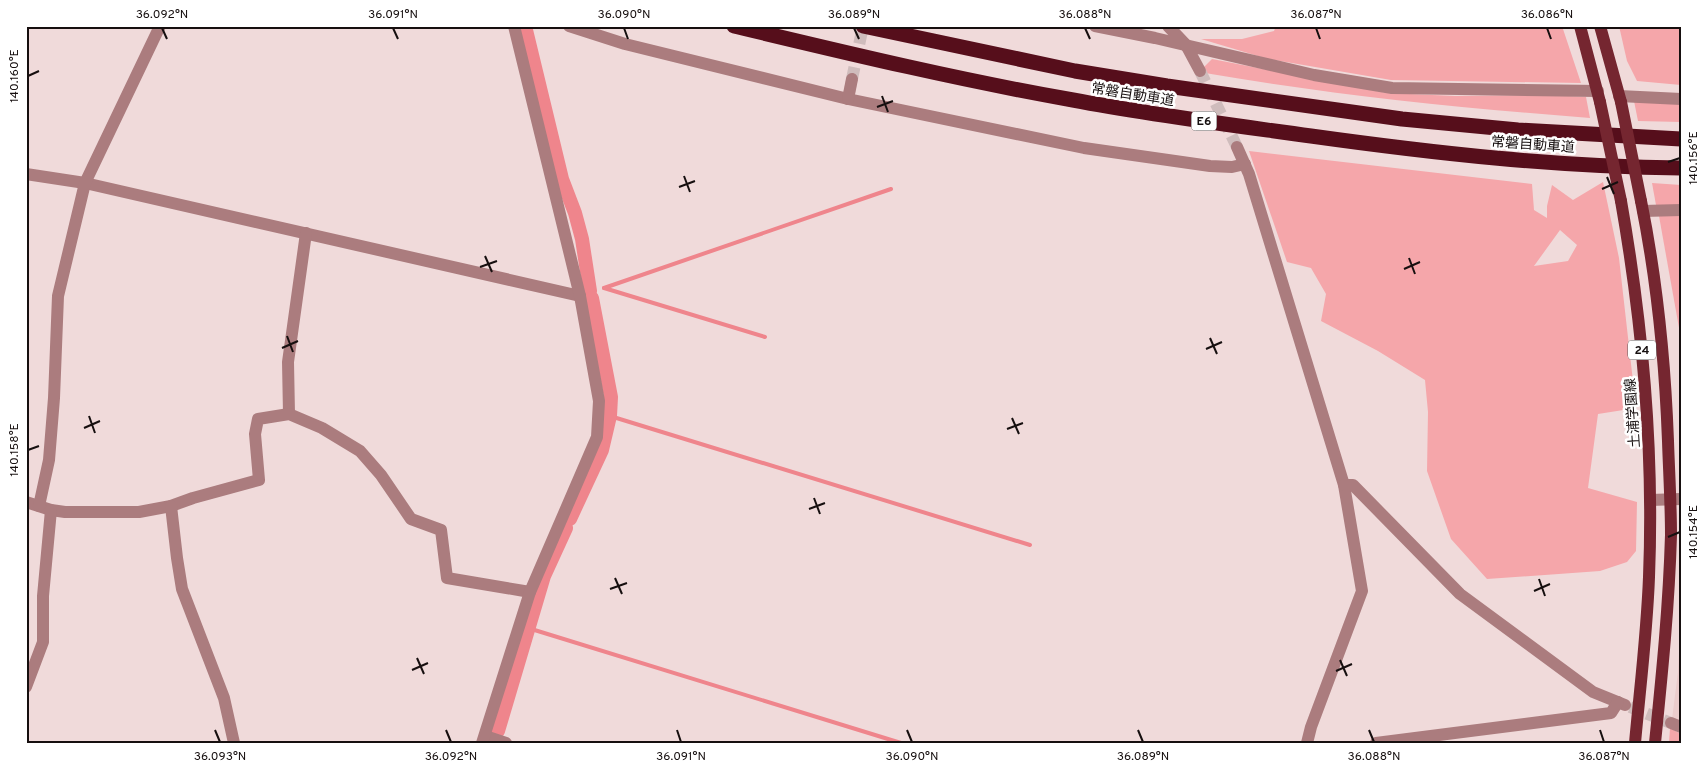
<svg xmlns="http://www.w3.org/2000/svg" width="1707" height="769" font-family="Overpass,'Noto Sans JP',sans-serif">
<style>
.built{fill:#ebcccc}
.green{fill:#f5a6aa;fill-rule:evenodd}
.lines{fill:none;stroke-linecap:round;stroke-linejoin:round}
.stream{stroke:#ef858c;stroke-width:4}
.canal{stroke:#ef858c;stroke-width:14}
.minor-tunnel{stroke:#cfbcbc;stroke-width:12;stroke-dasharray:12 6;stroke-linecap:butt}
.minor{stroke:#ab7c7e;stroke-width:12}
.major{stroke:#752630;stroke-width:12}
.highway{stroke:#560e1b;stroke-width:15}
.major-bridge{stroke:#752630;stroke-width:12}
.ticks{fill:none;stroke:#160f0f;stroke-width:2}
.labels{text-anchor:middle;stroke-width:5;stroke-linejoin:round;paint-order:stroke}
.shield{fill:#fff;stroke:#5c5757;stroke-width:1}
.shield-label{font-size:12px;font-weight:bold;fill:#160f0f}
.street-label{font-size:14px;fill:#160f0f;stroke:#fff}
.neatline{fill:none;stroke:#160f0f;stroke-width:2}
.ticks-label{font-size:12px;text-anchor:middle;fill:#160f0f}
</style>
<rect width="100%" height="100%" fill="#f0dada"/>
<path class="built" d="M 1681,613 L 1681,722 L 1672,719 L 1678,672 Z"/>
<g class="green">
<path d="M 1276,26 L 1562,26 L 1581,83 L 1391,80 L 1268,59 L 1201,39 L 1242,39 L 1274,31 Z"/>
<path d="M 1619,26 L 1681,26 L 1681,85 L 1637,81 L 1627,61 Z"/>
<path d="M 1212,59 L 1387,93 L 1455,96 L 1551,95 L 1586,97 L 1590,118 C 1461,108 1333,95 1205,73 L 1204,67 Z"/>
<path d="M 1634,101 L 1681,104 L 1681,122 L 1638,121 Z"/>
<path d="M 1249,151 L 1532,184 L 1534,210 L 1547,218 L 1547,206 L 1552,185 L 1573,200 L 1603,182 L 1619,258 L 1636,408 L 1598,414 L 1588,488 L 1637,502 L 1636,551 L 1627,562 L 1600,571 L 1487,579 L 1451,539 L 1427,471 L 1428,412 L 1425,380 L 1378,351 L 1321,321 L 1326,294 L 1311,268 L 1287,262 ZM 1560,230 L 1577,245 L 1568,261 L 1534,266 Z"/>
<path d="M 1652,183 L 1681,185 L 1681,205 L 1656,205 Z"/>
<path d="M 1681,215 L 1681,339 L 1659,216 Z"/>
<path d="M 1670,728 L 1681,734 L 1681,743 L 1669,743 Z"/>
</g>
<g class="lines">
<g class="stream">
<path d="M 604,288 L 891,189"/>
<path d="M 604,288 L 765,337"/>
<path d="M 610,416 L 1030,545"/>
<path d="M 528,628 L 901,743"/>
</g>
<g class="canal">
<path d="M 525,26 L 562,179 L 575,213 L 582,239 L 590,291"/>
<path d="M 570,519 L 602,450 L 610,416 L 611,397 L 592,298"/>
<path d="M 498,731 L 544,576 L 566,528"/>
</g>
<g class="minor-tunnel">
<path d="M 1200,71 L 1237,147"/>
<path d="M 852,79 L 863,26"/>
<path d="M 1630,707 L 1671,723"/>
</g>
<g class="minor">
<path d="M 569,26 L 625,44 L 848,99 L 1084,148 L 1210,166 L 1232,167 L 1245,164"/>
<path d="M 1095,26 L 1155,38 L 1314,75 L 1392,88 L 1598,91"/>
<path d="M 1168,26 L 1186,45 L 1200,71"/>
<path d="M 1619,96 L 1681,99"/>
<path d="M 848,99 L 852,79"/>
<path d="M 1237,147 L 1249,174 L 1344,485 L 1362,591 L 1311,727 L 1307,743"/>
<path d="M 26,174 L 85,183 L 580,296"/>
<path d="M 1643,211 L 1681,210"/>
<path d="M 289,414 L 288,362 L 306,233"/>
<path d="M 1344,485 L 1353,485 L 1460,594 L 1593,692 L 1625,705"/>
<path d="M 1650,500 L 1681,499"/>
<path d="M 26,502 L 51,510 L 65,512 L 139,512 L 171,506 L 193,498 L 259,480 L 255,434 L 258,419 L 289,414 L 322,428 L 360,451 L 381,475 L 411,519 L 441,530 L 447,578 L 530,592"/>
<path d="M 39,506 L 49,460 L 54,398 L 58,296 L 85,183 L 160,26"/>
<path d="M 171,506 L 177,558 L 182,589 L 224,698 L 234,743"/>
<path d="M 26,687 L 43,642 L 43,596 L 51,510"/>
<path d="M 1671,723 L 1681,727"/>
<path d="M 485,736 L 506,743"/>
<path d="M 482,743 L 530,592 L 597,437 L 599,401 L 580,296 L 514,26"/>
<path d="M 1376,743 L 1611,713 L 1618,702"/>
</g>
<g class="major">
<path d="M 1580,26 L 1600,102"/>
<path d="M 1600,26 L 1621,102"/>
<path d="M 1621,201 C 1643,326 1654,451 1649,577 C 1647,632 1640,688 1635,743"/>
<path d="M 1641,201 C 1657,280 1665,360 1668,441 C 1669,472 1671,504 1671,535 C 1669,605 1662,674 1655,743"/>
</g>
<g class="highway">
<path d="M 734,26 C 847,53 959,80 1073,100 C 1152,115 1232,125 1311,136 C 1433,153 1557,167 1681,168"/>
<path d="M 863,26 L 1075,71 L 1167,86 L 1402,119 L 1518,130 L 1681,139"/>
</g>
<g class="major-bridge">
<path d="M 1600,102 L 1621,201"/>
<path d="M 1621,102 L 1641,201"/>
</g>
</g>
<path class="ticks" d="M 162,28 L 167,39M 393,28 L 398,39M 624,28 L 628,39M 854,28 L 859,39M 1085,28 L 1090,39M 1316,28 L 1320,39M 1547,28 L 1551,39M 28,76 L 39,71M 882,96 L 888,112M 877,107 L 893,101M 1668,162 L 1680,158M 684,176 L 690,192M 1607,177 L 1614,194M 679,187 L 695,181M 1602,189 L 1618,182M 485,256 L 492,272M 1409,258 L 1415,274M 480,267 L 497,261M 1404,269 L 1420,262M 287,336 L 293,352M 1210,338 L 1217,354M 282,348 L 298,341M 1206,349 L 1222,342M 89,416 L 95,433M 1012,418 L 1019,434M 84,428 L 100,421M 1007,429 L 1023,423M 28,450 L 39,446M 814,498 L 820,514M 809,509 L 825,503M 1668,537 L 1680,532M 615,578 L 622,594M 1539,579 L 1545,596M 610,589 L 627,583M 1534,591 L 1550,584M 417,658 L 424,674M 1340,660 L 1347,676M 412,670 L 428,663M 1336,671 L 1352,664M 215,730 L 220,742M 446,730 L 451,742M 677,730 L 681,742M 907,730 L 912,742M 1138,730 L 1143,742M 1369,730 L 1374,742M 1600,730 L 1604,742"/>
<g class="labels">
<g class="shield">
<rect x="1191.5" y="111.5" width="25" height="19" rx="4"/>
<rect x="1628" y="340.5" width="28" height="19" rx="4"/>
</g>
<g class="shield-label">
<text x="1204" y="125">E6</text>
<text x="1642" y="354">24</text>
</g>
<g class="street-label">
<text transform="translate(1133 94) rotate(9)" y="5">常磐自動車道</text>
<text transform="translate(1533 144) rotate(4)" y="5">常磐自動車道</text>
<text transform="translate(1632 413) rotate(-94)" y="5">土浦学園線</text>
</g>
</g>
<rect width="1707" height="769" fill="none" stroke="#ffffff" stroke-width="55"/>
<rect x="28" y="28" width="1652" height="714" class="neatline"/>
<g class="ticks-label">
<text x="162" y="18">36.092°N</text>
<text x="393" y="18">36.091°N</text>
<text x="624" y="18">36.090°N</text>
<text x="854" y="18">36.089°N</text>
<text x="1085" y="18">36.088°N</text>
<text x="1316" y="18">36.087°N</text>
<text x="1547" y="18">36.086°N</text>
<text transform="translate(14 76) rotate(-90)" y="4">140.160°E</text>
<text transform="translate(1693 158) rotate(-90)" y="4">140.156°E</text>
<text transform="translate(14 450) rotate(-90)" y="4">140.158°E</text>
<text transform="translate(1693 532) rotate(-90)" y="4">140.154°E</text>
<text x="220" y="760">36.093°N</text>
<text x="451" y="760">36.092°N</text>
<text x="681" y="760">36.091°N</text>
<text x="912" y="760">36.090°N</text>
<text x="1143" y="760">36.089°N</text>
<text x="1374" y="760">36.088°N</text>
<text x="1604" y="760">36.087°N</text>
</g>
</svg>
